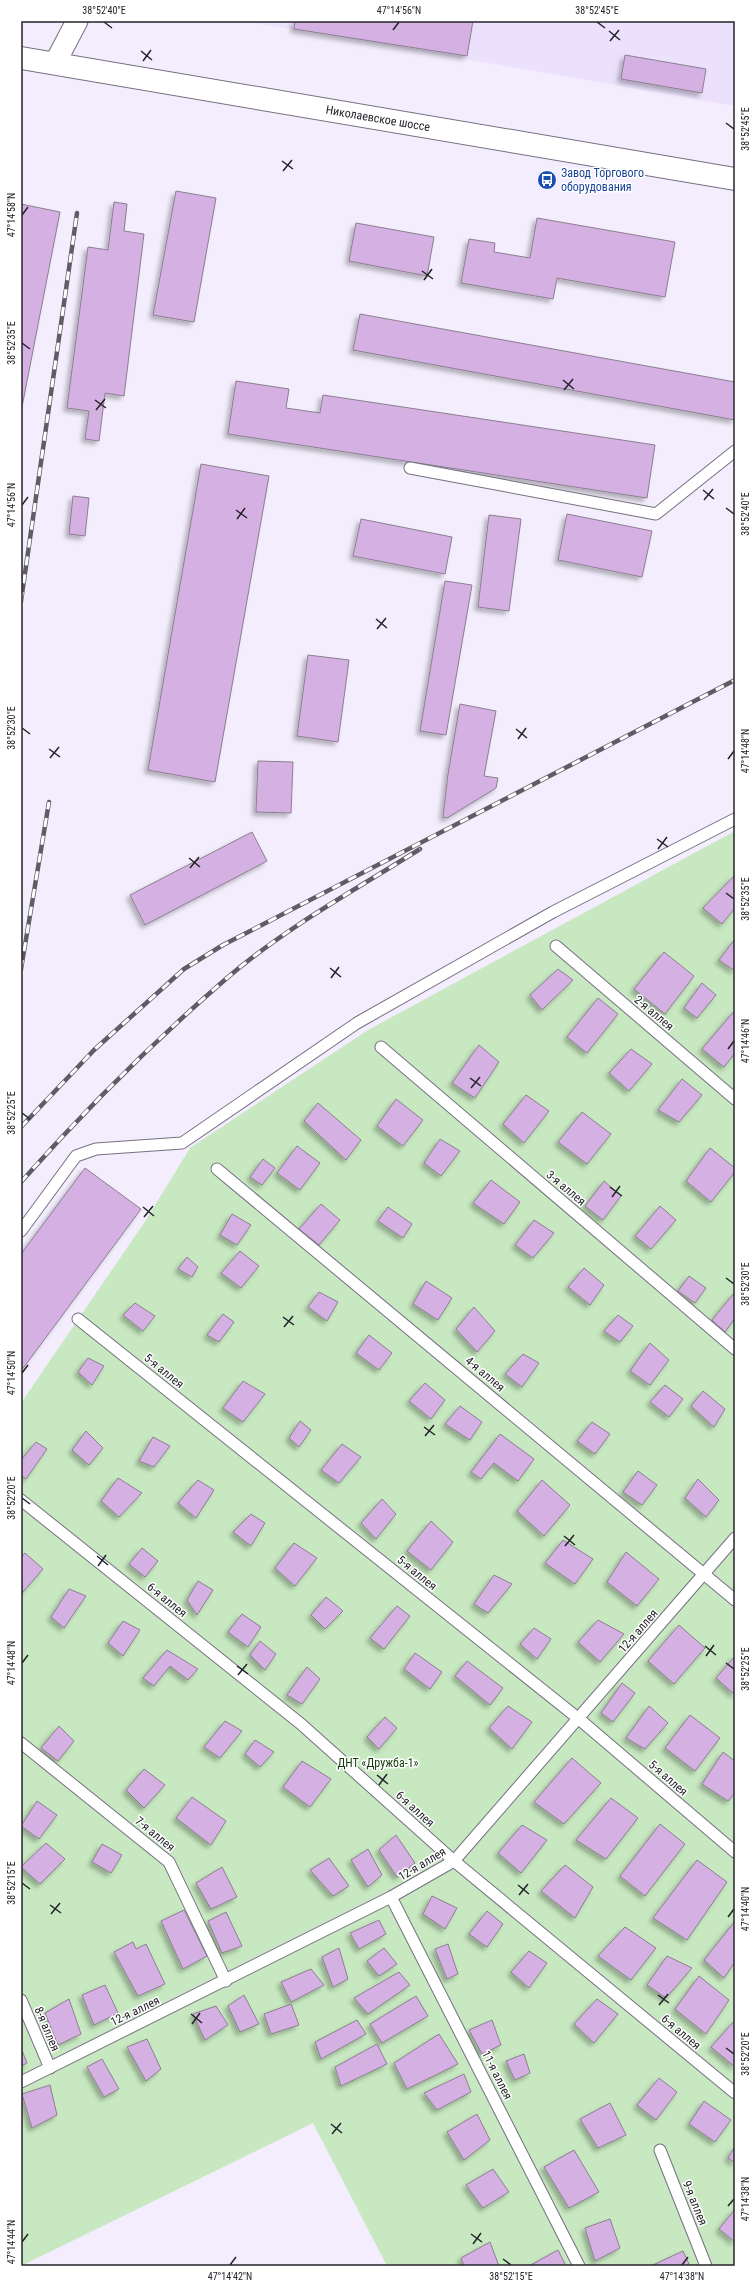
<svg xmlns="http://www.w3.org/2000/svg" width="756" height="2287" font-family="'Roboto Condensed',sans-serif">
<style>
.built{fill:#ece1fd}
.green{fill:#c7e8c0}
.building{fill:#d5b0e3;stroke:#8b7f8f;filter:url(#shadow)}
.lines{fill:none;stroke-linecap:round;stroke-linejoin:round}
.service-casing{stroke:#767081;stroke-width:13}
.minor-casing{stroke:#767081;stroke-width:23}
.primary-casing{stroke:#767081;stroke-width:24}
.service{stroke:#fff;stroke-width:11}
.minor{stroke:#fff;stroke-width:21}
.primary{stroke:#fff;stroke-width:22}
.rail-casing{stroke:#5f5c66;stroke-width:4.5}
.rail{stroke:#fff;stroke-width:3;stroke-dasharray:9;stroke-linecap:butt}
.ticks{fill:none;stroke:#25232a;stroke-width:1.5}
.labels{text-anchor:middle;stroke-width:3;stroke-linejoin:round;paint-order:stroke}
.street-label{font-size:12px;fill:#25232a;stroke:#fff}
.transit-label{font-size:12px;fill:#164399;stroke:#fff;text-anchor:start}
.park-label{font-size:12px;fill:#153c0a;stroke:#fff}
.neatline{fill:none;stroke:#25232a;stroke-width:1.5}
.ticks-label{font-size:10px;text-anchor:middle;fill:#25232a}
</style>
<defs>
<filter id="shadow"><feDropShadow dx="-3.5" dy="3.5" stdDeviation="2" flood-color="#0004"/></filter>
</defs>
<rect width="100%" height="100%" fill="#f3edfd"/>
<path class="built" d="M 244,21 L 735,21 L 735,106 L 570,77 Z"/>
<path class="green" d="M 735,831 L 735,2266 L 387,2266 L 313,2123 L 21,2266 L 21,1403 L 146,1220 L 190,1148 L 368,1030 Z"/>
<g class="building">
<path d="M 295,21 L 473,21 L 467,56 L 294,29 Z"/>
<path d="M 625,55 L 706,69 L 702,93 L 621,79 Z"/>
<path d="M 176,191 L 216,198 L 194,322 L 153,315 Z"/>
<path d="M 114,202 L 127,204 L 124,231 L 144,234 L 124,396 L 105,393 L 99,441 L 85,439 L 89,411 L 67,408 L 88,247 L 108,250 Z"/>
<path d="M 21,204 L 60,212 L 21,412 Z"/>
<path d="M 537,218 L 675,242 L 665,297 L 557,278 L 553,299 L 461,283 L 469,239 L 495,243 L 494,252 L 530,258 Z"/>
<path d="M 356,223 L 434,237 L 427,276 L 349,261 Z"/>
<path d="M 360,314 L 735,382 L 735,420 L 353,350 Z"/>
<path d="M 236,381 L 289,389 L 286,408 L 320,413 L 323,395 L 655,445 L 647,498 L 228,434 Z"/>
<path d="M 201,464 L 269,476 L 215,782 L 148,770 Z"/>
<path d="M 73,496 L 89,498 L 85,536 L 69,534 Z"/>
<path d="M 567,514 L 652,531 L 642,577 L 558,560 Z"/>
<path d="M 489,515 L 521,519 L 509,611 L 478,607 Z"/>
<path d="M 361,519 L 452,537 L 445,574 L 353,556 Z"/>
<path d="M 445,581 L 472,585 L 446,735 L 420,731 Z"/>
<path d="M 308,655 L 349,660 L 338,742 L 297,736 Z"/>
<path d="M 460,704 L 496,711 L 484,776 L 498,778 L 496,788 L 447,818 L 443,817 L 448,774 Z"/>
<path d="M 258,761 L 293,762 L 291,813 L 256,812 Z"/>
<path d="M 252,832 L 267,861 L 145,925 L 130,895 Z"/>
<path d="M 734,876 L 735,908 L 722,924 L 703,908 Z"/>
<path d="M 735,939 L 735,971 L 719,960 Z"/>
<path d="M 664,952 L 694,976 L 665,1014 L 634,989 Z"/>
<path d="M 558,969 L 573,980 L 542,1010 L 530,995 Z"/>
<path d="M 702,983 L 716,995 L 697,1018 L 684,1008 Z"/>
<path d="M 598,998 L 618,1014 L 587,1053 L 567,1037 Z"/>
<path d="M 735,1010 L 735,1053 L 724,1067 L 702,1049 Z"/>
<path d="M 479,1045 L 499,1062 L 475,1098 L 452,1083 Z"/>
<path d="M 631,1049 L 652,1064 L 629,1091 L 609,1073 Z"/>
<path d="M 682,1079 L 702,1095 L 679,1122 L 658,1110 Z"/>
<path d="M 526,1095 L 549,1111 L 524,1143 L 503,1124 Z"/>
<path d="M 396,1099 L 423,1120 L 403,1146 L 377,1126 Z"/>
<path d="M 318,1103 L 361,1140 L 346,1160 L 304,1121 Z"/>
<path d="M 582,1112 L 611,1134 L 587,1164 L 558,1142 Z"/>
<path d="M 440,1139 L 460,1151 L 441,1176 L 424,1163 Z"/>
<path d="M 297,1146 L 320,1163 L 300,1190 L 277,1173 Z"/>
<path d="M 710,1148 L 735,1168 L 735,1172 L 711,1202 L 686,1181 Z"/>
<path d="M 263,1159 L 275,1168 L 262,1185 L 250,1177 Z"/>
<path d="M 85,1168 L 141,1209 L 21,1371 L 21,1254 Z"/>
<path d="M 491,1180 L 520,1202 L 504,1224 L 473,1203 Z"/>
<path d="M 604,1181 L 621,1196 L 603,1220 L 585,1206 Z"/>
<path d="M 321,1204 L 340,1220 L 319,1245 L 299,1229 Z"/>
<path d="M 660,1206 L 676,1220 L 651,1249 L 635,1236 Z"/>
<path d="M 388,1207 L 412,1224 L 403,1238 L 378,1221 Z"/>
<path d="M 232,1214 L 251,1225 L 237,1245 L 220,1235 Z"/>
<path d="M 534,1220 L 554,1233 L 533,1258 L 515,1245 Z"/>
<path d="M 240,1251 L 259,1266 L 241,1288 L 221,1273 Z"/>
<path d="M 187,1257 L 198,1267 L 192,1277 L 178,1269 Z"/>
<path d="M 584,1268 L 604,1285 L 590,1305 L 568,1287 Z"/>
<path d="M 689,1276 L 706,1288 L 695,1303 L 678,1291 Z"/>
<path d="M 426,1281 L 452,1298 L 438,1320 L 413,1304 Z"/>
<path d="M 319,1292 L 338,1302 L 327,1321 L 308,1307 Z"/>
<path d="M 735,1292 L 735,1318 L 725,1332 L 712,1320 Z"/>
<path d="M 135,1303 L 155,1316 L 143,1331 L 123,1315 Z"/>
<path d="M 474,1307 L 495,1331 L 477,1352 L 456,1329 Z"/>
<path d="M 223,1314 L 234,1322 L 219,1342 L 207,1335 Z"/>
<path d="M 618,1315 L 633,1326 L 620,1342 L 604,1331 Z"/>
<path d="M 369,1335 L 392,1353 L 379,1370 L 356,1353 Z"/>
<path d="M 650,1343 L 669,1360 L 650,1385 L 630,1371 Z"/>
<path d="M 523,1354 L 539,1363 L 522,1387 L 505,1374 Z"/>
<path d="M 88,1358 L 104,1366 L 92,1385 L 78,1372 Z"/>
<path d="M 243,1381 L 265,1394 L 243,1422 L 223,1408 Z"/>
<path d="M 425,1383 L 445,1400 L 431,1419 L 409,1401 Z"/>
<path d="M 665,1385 L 683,1399 L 669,1417 L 650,1402 Z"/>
<path d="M 703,1391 L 725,1409 L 714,1427 L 691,1406 Z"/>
<path d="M 460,1406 L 482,1422 L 470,1440 L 445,1424 Z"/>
<path d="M 300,1421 L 311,1430 L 299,1447 L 289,1438 Z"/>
<path d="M 592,1422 L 610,1434 L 595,1454 L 577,1441 Z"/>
<path d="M 86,1431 L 103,1448 L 89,1465 L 72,1450 Z"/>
<path d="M 500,1434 L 534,1459 L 518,1481 L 494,1463 L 481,1479 L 471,1472 Z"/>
<path d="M 153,1437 L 170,1446 L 154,1467 L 139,1461 Z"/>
<path d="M 36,1442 L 47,1449 L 26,1479 L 21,1475 L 21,1460 Z"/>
<path d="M 342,1444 L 361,1457 L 339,1483 L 321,1470 Z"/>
<path d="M 638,1471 L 657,1485 L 642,1505 L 623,1492 Z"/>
<path d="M 118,1478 L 142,1493 L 119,1517 L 101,1501 Z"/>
<path d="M 698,1479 L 719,1500 L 706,1517 L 685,1498 Z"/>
<path d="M 198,1480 L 214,1490 L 196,1518 L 178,1503 Z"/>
<path d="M 542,1480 L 570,1505 L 544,1536 L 517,1511 Z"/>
<path d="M 382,1499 L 396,1514 L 376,1539 L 361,1523 Z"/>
<path d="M 251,1514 L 265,1523 L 251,1546 L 233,1532 Z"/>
<path d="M 431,1521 L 453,1542 L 431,1570 L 407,1551 Z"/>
<path d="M 563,1540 L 593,1559 L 575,1584 L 545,1563 Z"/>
<path d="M 294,1543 L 317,1558 L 295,1586 L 275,1568 Z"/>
<path d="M 142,1548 L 158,1561 L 145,1577 L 129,1564 Z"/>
<path d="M 626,1552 L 659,1579 L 637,1606 L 607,1582 Z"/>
<path d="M 25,1553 L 43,1569 L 22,1593 L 21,1557 Z"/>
<path d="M 494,1575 L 512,1584 L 488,1613 L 474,1604 Z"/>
<path d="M 198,1581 L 213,1590 L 197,1615 L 187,1600 Z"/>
<path d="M 69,1589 L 86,1596 L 64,1628 L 51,1617 Z"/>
<path d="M 326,1597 L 343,1611 L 325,1629 L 311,1615 Z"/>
<path d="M 397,1606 L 410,1616 L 384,1649 L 370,1638 Z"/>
<path d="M 242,1614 L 261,1627 L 248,1647 L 228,1632 Z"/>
<path d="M 598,1620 L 624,1634 L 600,1662 L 578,1642 Z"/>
<path d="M 123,1621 L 140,1630 L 123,1656 L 108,1643 Z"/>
<path d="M 679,1625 L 705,1648 L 674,1684 L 648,1661 Z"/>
<path d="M 534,1628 L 551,1639 L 537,1659 L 520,1644 Z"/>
<path d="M 260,1641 L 276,1654 L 265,1670 L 250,1655 Z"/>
<path d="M 167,1650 L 198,1669 L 188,1680 L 170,1666 L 154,1686 L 143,1678 Z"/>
<path d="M 415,1653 L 442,1672 L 430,1689 L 404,1669 Z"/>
<path d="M 735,1656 L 735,1695 L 716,1678 Z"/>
<path d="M 467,1661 L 503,1688 L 490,1705 L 455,1676 Z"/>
<path d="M 307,1667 L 320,1679 L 302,1704 L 287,1695 Z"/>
<path d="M 622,1683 L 635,1693 L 613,1722 L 601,1713 Z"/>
<path d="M 508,1706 L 532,1722 L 512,1749 L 489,1728 Z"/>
<path d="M 649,1706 L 668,1723 L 645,1749 L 626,1738 Z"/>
<path d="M 690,1715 L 720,1738 L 695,1771 L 665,1748 Z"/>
<path d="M 385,1717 L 397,1728 L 379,1749 L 367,1737 Z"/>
<path d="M 225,1721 L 242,1731 L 220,1758 L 204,1747 Z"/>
<path d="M 59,1726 L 74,1741 L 58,1761 L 41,1748 Z"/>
<path d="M 255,1740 L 274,1752 L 260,1767 L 245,1754 Z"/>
<path d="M 723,1752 L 735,1761 L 735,1793 L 728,1801 L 702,1784 Z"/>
<path d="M 572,1758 L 601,1783 L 564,1824 L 534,1802 Z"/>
<path d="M 302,1761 L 331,1779 L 310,1807 L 283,1787 Z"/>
<path d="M 144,1769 L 165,1785 L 144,1808 L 126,1790 Z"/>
<path d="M 192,1797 L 226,1821 L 211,1845 L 176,1818 Z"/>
<path d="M 611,1798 L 638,1818 L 606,1859 L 576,1840 Z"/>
<path d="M 37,1801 L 57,1815 L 39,1839 L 21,1826 Z"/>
<path d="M 660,1824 L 685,1844 L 645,1896 L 620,1876 Z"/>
<path d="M 522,1825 L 547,1840 L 521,1873 L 498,1853 Z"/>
<path d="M 396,1835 L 415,1863 L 397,1877 L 379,1850 Z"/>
<path d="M 46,1843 L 65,1859 L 40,1884 L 21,1867 Z"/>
<path d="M 102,1844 L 122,1855 L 111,1873 L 92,1862 Z"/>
<path d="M 368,1849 L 382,1875 L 368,1887 L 351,1860 Z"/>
<path d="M 329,1858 L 349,1886 L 333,1896 L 310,1870 Z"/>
<path d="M 697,1860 L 727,1882 L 687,1940 L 653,1918 Z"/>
<path d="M 565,1865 L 593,1887 L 575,1918 L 541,1891 Z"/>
<path d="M 222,1867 L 237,1897 L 211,1909 L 196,1883 Z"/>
<path d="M 432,1896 L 457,1908 L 445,1929 L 423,1914 Z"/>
<path d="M 184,1910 L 207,1956 L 183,1969 L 161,1921 Z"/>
<path d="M 487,1911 L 503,1924 L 487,1947 L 469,1934 Z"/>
<path d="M 226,1912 L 242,1946 L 222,1953 L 208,1921 Z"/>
<path d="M 379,1920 L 386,1934 L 359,1949 L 350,1933 Z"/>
<path d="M 735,1921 L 735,1962 L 724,1978 L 704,1960 Z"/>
<path d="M 625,1927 L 656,1948 L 631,1980 L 598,1956 Z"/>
<path d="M 133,1942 L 136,1949 L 146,1944 L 165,1984 L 138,1996 L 114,1952 Z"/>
<path d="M 448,1944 L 458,1974 L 447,1979 L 435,1949 Z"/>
<path d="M 339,1948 L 348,1979 L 333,1987 L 322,1957 Z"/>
<path d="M 384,1948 L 397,1964 L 379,1976 L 367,1961 Z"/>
<path d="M 529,1951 L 547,1963 L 529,1988 L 511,1972 Z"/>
<path d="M 667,1956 L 692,1968 L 666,1998 L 647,1985 Z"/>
<path d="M 311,1969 L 324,1985 L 291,2002 L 281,1982 Z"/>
<path d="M 399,1972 L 410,1985 L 368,2014 L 354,1998 Z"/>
<path d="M 699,1976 L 729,2000 L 706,2034 L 675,2009 Z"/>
<path d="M 105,1985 L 118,2013 L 94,2025 L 82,1995 Z"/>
<path d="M 244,1995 L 259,2024 L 240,2032 L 228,2006 Z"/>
<path d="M 416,1996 L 428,2016 L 382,2043 L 370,2024 Z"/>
<path d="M 69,1999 L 81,2034 L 58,2045 L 45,2013 Z"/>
<path d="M 597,1999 L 618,2014 L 594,2043 L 574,2024 Z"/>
<path d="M 291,2004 L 299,2025 L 271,2034 L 264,2014 Z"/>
<path d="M 216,2006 L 228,2025 L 205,2040 L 193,2014 Z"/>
<path d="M 357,2020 L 366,2034 L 321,2059 L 315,2042 Z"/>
<path d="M 492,2020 L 501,2045 L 482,2054 L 469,2030 Z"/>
<path d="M 735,2020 L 735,2067 L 711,2047 Z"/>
<path d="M 439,2034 L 458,2064 L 407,2089 L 394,2063 Z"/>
<path d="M 147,2039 L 161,2069 L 146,2081 L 127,2047 Z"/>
<path d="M 377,2044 L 387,2064 L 341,2086 L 335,2067 Z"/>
<path d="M 21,2048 L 27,2063 L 21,2066 Z"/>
<path d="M 524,2054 L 530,2073 L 515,2080 L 506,2061 Z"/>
<path d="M 102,2059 L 119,2089 L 104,2097 L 87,2067 Z"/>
<path d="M 464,2074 L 471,2092 L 437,2110 L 424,2093 Z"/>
<path d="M 659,2078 L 677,2092 L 656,2120 L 637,2105 Z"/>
<path d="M 50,2085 L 57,2115 L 32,2128 L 22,2094 Z"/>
<path d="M 704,2101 L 731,2120 L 715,2142 L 689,2124 Z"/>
<path d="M 610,2103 L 626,2135 L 598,2148 L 580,2119 Z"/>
<path d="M 477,2114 L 490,2140 L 464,2160 L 447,2132 Z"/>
<path d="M 735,2146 L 735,2163 L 728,2158 Z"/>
<path d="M 574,2150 L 599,2192 L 569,2208 L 544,2167 Z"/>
<path d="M 493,2169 L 509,2192 L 483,2208 L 466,2185 Z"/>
<path d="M 735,2209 L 735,2242 L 719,2229 Z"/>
<path d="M 610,2219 L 620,2248 L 595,2261 L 585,2228 Z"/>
<path d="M 490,2242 L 499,2266 L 464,2266 L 461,2258 Z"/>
<path d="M 558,2250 L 566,2266 L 529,2266 Z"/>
<path d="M 683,2251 L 690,2266 L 653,2266 L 653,2265 Z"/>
</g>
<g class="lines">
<g class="service-casing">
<g id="service">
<path d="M 410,468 L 656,514 L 735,451"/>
<path d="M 556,946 L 735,1099"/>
<path d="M 381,1047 L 735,1349"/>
<path d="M 217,1169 L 735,1600"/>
<path d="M 21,1231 L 76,1156 L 96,1149 L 182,1143 L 357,1023 L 553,912 L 735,819"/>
<path d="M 78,1319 L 579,1719 L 735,1852"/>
<path d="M 21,1500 L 301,1724 L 454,1861 L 735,2093"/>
<path d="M 21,1743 L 169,1862 L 226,1981"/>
<path d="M 391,1897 L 579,2266"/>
<path d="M 21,2000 L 50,2068"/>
<path d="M 21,2082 L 391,1897 L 454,1861 L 735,1538"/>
<path d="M 660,2150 L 706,2266"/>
</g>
</g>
<g class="minor-casing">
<path id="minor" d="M 55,63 L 77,21"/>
</g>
<g class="primary-casing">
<g id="primary">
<path id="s1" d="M 21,58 L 735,179"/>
</g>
</g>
<use href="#service" class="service"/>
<use href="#minor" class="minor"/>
<use href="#primary" class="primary"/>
<g class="rail-casing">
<g id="rail">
<path d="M 21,601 L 77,213"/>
<path d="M 21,969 L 49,802"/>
<path d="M 21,1127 L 94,1050 L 184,969 L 223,945 L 735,680"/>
<path d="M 21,1182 C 85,1110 154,1041 227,978 C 285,928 355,890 420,849"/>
</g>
</g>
<use href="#rail" class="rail"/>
</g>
<path class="ticks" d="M 104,22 L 112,28M 597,22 L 605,28M 393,30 L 399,22M 609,31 L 620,40M 610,41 L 619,30M 141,51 L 152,60M 143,61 L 151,50M 726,123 L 734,129M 282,161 L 293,169M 283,171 L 292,160M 22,215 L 28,207M 422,271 L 433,279M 424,280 L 432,269M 22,343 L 30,349M 563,380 L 574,389M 564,390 L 573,379M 95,400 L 106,408M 96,410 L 105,399M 703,490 L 714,499M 704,500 L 713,489M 22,505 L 28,497M 726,508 L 734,514M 236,510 L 247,518M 237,519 L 245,508M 376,619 L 387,628M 377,629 L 386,618M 22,728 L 30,734M 516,729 L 527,738M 518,739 L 526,728M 49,749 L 60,757M 50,758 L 59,747M 728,759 L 734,751M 657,839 L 668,847M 658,849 L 667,837M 189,858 L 200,867M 190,868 L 199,857M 726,893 L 734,899M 330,968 L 341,977M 331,978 L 339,967M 728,1049 L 734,1041M 470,1078 L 481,1086M 471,1088 L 480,1077M 22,1113 L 30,1119M 610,1187 L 622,1196M 612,1197 L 620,1186M 143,1207 L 154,1216M 144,1217 L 153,1206M 726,1278 L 734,1284M 283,1317 L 294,1325M 284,1327 L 293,1316M 22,1373 L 28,1365M 424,1427 L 435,1435M 425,1436 L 434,1425M 22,1498 L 30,1504M 564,1536 L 575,1545M 565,1546 L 574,1535M 97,1556 L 108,1565M 98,1566 L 106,1555M 705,1646 L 716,1655M 706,1656 L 714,1645M 22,1663 L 28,1655M 726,1663 L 734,1669M 237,1666 L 248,1674M 238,1675 L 247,1664M 377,1775 L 388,1784M 379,1785 L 387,1774M 22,1883 L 30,1889M 518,1885 L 529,1894M 519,1895 L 528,1884M 50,1905 L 61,1913M 51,1914 L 60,1903M 728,1917 L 734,1909M 658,1995 L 669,2003M 659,2005 L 668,1994M 191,2014 L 202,2023M 192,2024 L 200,2013M 726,2048 L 734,2054M 331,2124 L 342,2133M 332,2134 L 341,2123M 728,2206 L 734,2199M 471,2234 L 482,2242M 22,2242 L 28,2234M 473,2244 L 481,2233M 503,2259 L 511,2265M 230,2265 L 236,2257M 682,2265 L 688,2257"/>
<defs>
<g id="bus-disc" transform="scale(1)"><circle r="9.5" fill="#1a4fb4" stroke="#fff"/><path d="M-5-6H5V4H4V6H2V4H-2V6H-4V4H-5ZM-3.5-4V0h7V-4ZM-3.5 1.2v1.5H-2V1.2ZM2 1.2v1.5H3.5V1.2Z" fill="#fff"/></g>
</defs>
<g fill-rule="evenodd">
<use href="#bus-disc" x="547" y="180"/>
</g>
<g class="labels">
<g class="street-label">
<text dy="4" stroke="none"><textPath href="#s1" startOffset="362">Николаевское шоссе</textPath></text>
<text transform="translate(654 1013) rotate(40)" y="4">2-я аллея</text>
<text transform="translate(566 1188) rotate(40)" y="4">3-я аллея</text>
<text transform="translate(164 1371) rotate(39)" y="4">5-я аллея</text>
<text transform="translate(485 1374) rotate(40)" y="4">4-я аллея</text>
<text transform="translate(417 1573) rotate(39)" y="4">5-я аллея</text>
<text transform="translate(167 1600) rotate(39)" y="4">6-я аллея</text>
<text transform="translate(638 1631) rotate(-49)" y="4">12-я аллея</text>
<text transform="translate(668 1778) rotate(41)" y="4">5-я аллея</text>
<text transform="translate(415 1809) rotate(42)" y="4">6-я аллея</text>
<text transform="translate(155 1834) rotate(39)" y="4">7-я аллея</text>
<text transform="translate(422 1864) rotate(-31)" y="4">12-я аллея</text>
<text transform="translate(135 2011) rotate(-26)" y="4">12-я аллея</text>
<text transform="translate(47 2029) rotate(67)" y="4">8-я аллея</text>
<text transform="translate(681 2032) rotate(40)" y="4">6-я аллея</text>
<text transform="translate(497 2075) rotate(63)" y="4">11-я аллея</text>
<text transform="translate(695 2203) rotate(68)" y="4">9-я аллея</text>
</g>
<g class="transit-label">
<text x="561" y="177">Завод Торгового<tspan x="561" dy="14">оборудования</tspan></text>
</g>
<g class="park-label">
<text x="378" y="1767">ДНТ «Дружба-1»</text>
</g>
</g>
<rect width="756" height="2287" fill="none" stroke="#ffffff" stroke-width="44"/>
<rect x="22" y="22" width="712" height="2243" class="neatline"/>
<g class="ticks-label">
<text x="104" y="14">38°52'40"E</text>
<text x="399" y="14">47°14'56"N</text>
<text x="597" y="14">38°52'45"E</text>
<text transform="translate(745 129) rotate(-90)" y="4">38°52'45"E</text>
<text transform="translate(11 215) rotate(-90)" y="4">47°14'58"N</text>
<text transform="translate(11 343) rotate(-90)" y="4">38°52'35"E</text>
<text transform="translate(11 505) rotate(-90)" y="4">47°14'56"N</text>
<text transform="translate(745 514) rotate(-90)" y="4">38°52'40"E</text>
<text transform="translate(11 728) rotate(-90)" y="4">38°52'30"E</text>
<text transform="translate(745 751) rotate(-90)" y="4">47°14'48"N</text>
<text transform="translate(745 899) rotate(-90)" y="4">38°52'35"E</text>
<text transform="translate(745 1041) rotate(-90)" y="4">47°14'46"N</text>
<text transform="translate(11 1113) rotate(-90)" y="4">38°52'25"E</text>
<text transform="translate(745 1284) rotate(-90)" y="4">38°52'30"E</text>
<text transform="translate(11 1373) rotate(-90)" y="4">47°14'50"N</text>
<text transform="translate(11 1498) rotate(-90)" y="4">38°52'20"E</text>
<text transform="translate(11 1663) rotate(-90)" y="4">47°14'48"N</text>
<text transform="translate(745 1669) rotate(-90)" y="4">38°52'25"E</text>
<text transform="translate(11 1883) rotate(-90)" y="4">38°52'15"E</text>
<text transform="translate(745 1909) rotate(-90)" y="4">47°14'40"N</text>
<text transform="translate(745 2054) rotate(-90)" y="4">38°52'20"E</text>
<text transform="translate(745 2199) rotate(-90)" y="4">47°14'38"N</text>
<text transform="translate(11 2242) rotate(-90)" y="4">47°14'44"N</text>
<text x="230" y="2280">47°14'42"N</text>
<text x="511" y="2280">38°52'15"E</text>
<text x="682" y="2280">47°14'38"N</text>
</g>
</svg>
